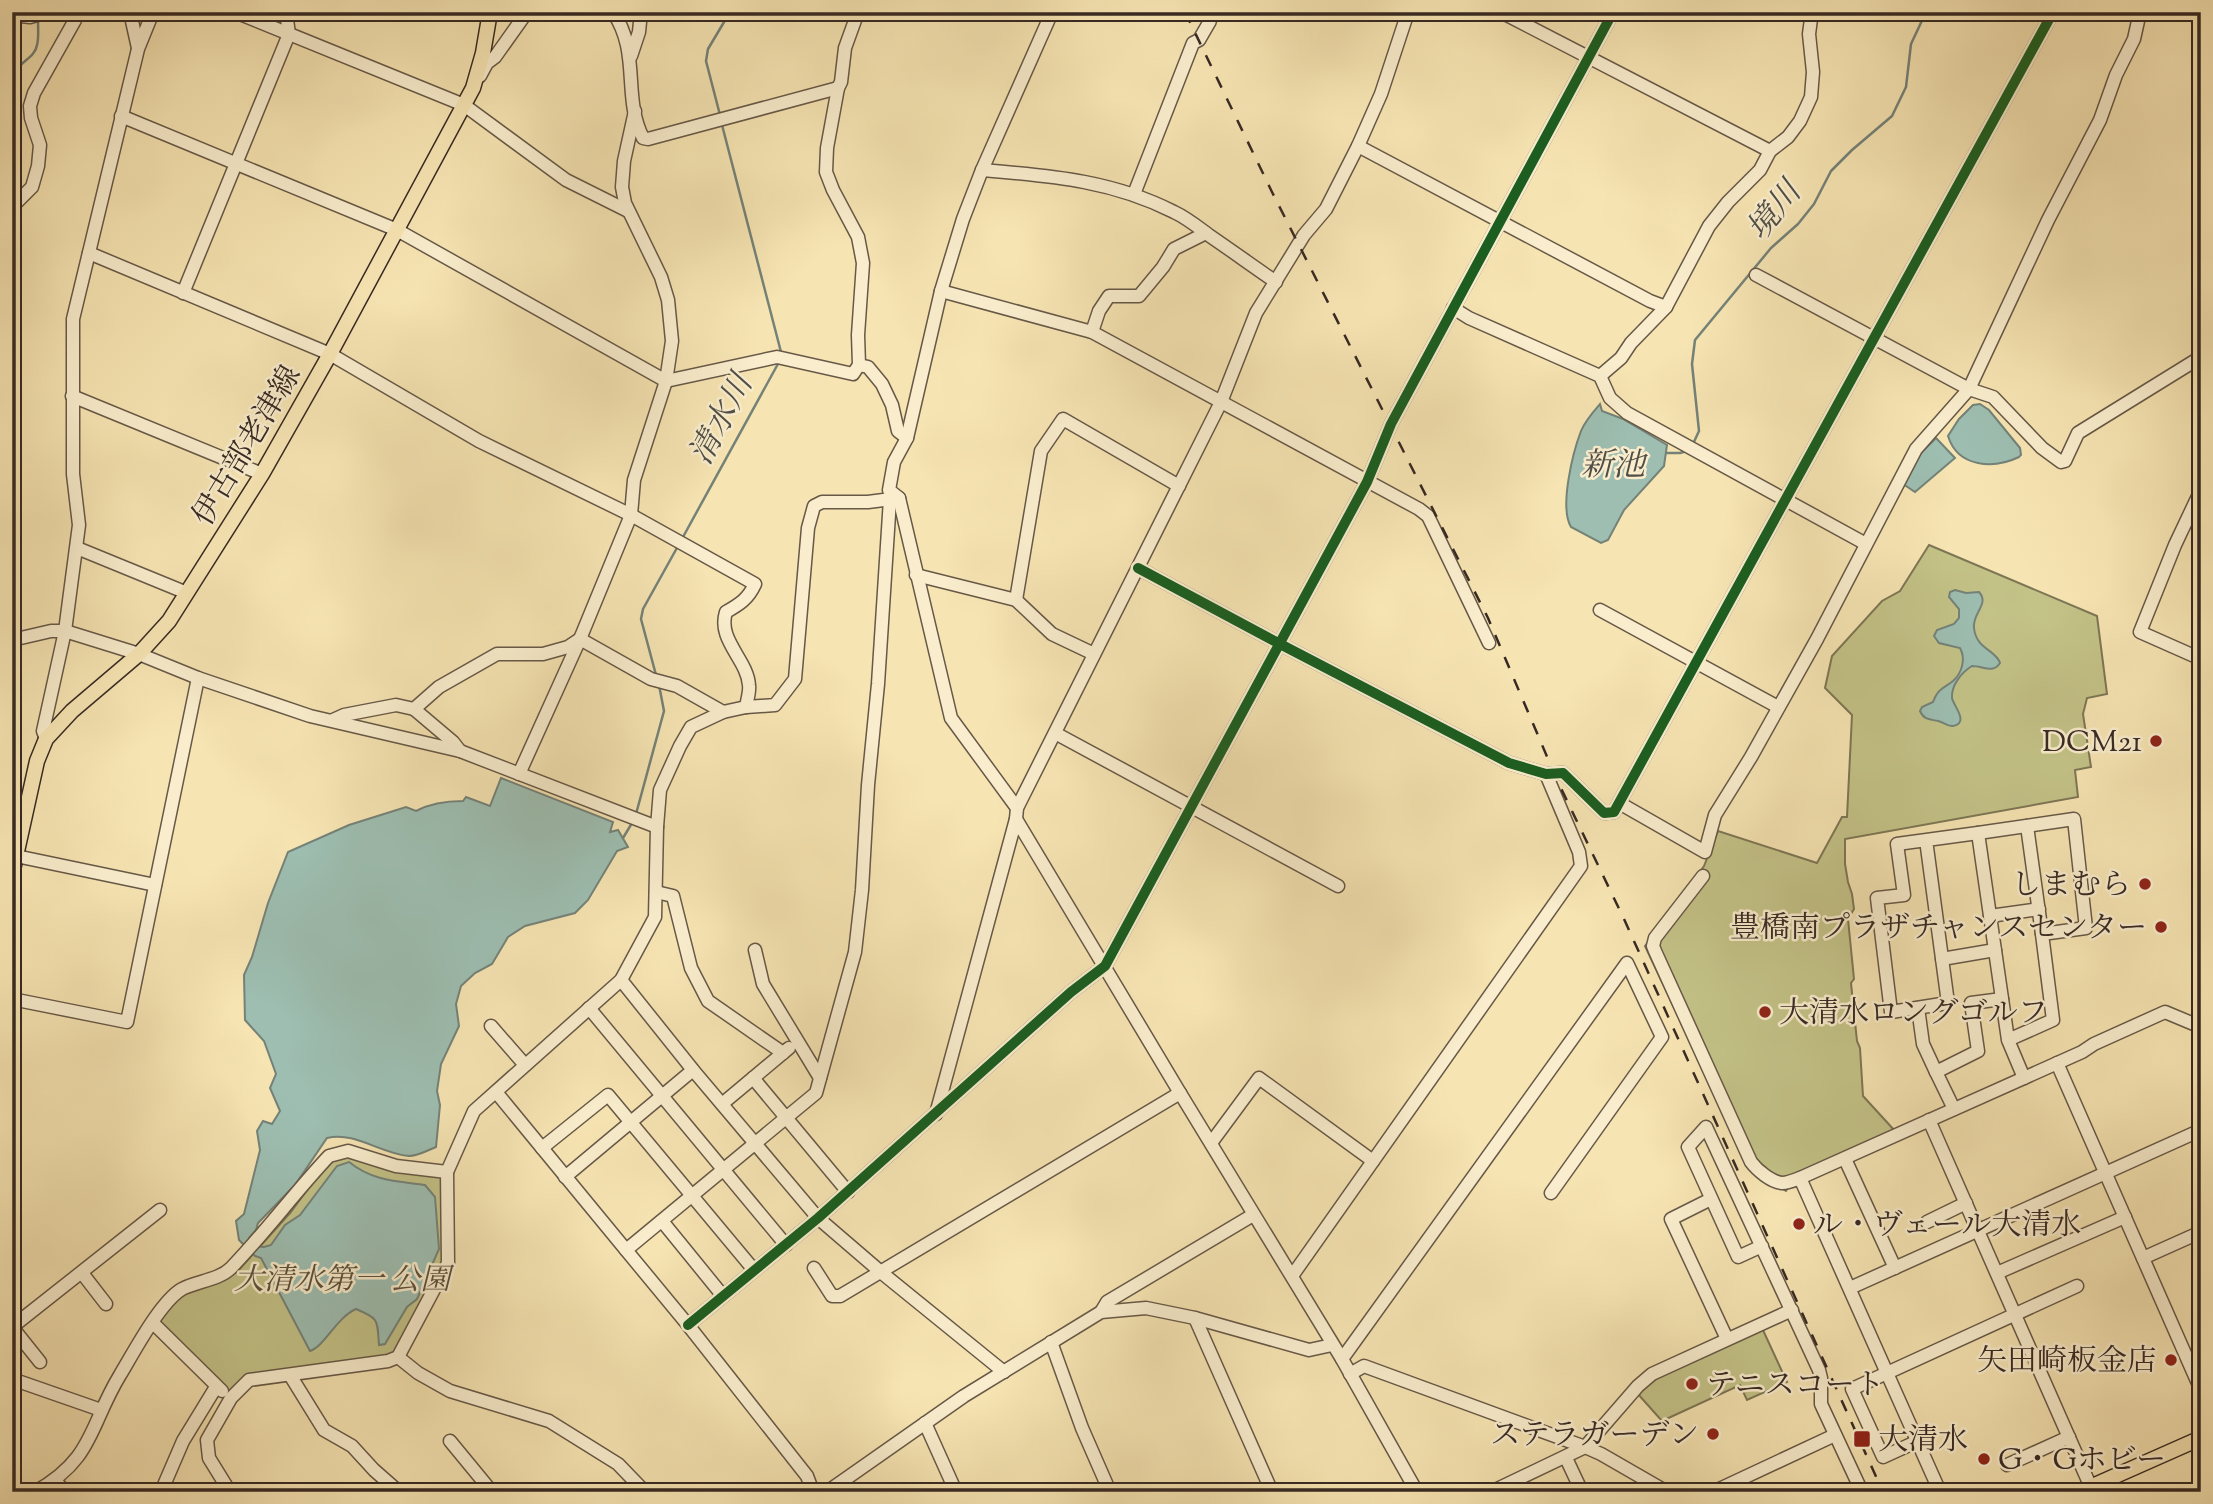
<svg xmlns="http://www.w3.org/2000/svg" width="2213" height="1504" font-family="'Sorts Mill Goudy','Noto Serif JP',serif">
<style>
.green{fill:#c3c287;stroke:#7d7655;stroke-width:2}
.water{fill:#9dbeb1;stroke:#748278;stroke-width:2}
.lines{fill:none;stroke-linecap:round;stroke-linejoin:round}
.stream{stroke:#748278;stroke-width:2.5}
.minor-casing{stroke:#675847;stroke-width:15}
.major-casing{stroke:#372923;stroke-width:17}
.minor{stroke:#f9edcd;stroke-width:12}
.major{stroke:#f6e4b2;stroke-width:14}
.rail{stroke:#372923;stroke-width:2.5;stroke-dasharray:12 12;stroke-linecap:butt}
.cycleway-casing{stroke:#f9edcd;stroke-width:15}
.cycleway{stroke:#1b5e20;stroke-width:10}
.poi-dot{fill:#8f2418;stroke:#f9edcd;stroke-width:2.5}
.labels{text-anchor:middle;stroke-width:5;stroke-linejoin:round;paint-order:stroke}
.street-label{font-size:30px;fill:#372923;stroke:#f9edcd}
.poi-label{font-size:30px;fill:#372923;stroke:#f9edcd;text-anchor:end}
.park-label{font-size:30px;font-style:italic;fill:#5a4f3c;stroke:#f9edcd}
.water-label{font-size:32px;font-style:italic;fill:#504e46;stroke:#f9edcd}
</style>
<rect width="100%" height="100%" fill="#f6e4b2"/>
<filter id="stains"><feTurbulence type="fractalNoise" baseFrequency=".00286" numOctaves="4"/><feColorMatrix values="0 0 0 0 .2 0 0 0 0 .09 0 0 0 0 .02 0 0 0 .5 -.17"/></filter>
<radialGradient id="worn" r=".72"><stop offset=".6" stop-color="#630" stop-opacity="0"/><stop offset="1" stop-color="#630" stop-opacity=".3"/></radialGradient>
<g class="green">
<path d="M 1929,545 L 2097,616 L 2107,694 L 2087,698 L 2083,714 L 2091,767 L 2075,770 L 2078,797 L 1845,839 L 1845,864 L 1848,882 L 1852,894 L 1854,909 L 1848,919 L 1854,979 L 1851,983 L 1857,1041 L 1860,1048 L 1863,1096 L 1895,1131 L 1798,1174 L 1786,1191 L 1750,1169 L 1645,946 L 1704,866 L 1718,831 L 1817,863 L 1842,817 L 1847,817 L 1852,715 L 1825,688 L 1832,656 L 1882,601 L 1900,591 Z"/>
<path d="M 350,1155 L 442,1176 L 447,1257 L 396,1355 L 290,1369 L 228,1392 L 159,1321 L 171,1304 L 181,1295 L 237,1272 L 290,1213 L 328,1162 Z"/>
<path d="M 1762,1328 L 1787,1382 L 1747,1400 L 1740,1385 L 1662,1421 L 1637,1393 L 1647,1383 Z"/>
</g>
<g class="water">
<path d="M 1600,404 L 1602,411 L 1623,419 L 1667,445 L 1664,466 L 1624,510 L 1608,540 L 1601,543 L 1571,527 C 1559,507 1573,452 1581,431 C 1585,421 1593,412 1600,404 Z"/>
<path d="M 1980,404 L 1989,410 L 2020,448 L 2021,455 L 2019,457 C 1994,469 1958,468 1948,436 L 1959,419 L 1973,405 Z"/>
<path d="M 1936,438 L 1955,458 L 1915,492 L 1903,484 L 1916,458 Z"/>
<path d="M 1955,590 L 1966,593 L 1979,592 C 1990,604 1972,613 1974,628 C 1976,649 1996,650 2000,663 C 1993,674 1983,666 1972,666 C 1962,672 1951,685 1952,698 C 1953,705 1970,723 1953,726 C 1948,727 1943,722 1938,721 C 1929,719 1924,720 1920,711 L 1922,707 L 1933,702 C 1938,688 1943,689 1953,681 C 1962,673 1966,659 1960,648 L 1939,643 L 1934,636 L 1937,630 L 1954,624 L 1959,618 L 1959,609 L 1949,597 L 1950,592 Z"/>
<path d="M 501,778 L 613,822 L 610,832 L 618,830 L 628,847 L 617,851 L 588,900 L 575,913 L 525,926 L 508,937 L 492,964 L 475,973 L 461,986 L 456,1004 L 459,1026 L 441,1064 L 437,1091 L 440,1105 L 436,1147 C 428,1150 418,1156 409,1156 C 381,1154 355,1131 327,1138 L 295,1185 L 258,1223 L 256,1230 L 249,1238 L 255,1246 L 264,1247 L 271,1245 L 285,1225 L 300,1215 L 337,1166 L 349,1162 C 373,1181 395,1181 425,1185 L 435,1197 L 439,1249 L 417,1299 L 407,1307 L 385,1344 L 379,1345 C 377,1320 380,1319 356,1309 C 336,1318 325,1346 310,1351 L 261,1258 L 255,1256 L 239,1240 L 236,1221 L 244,1214 L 260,1150 L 257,1131 L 263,1121 L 272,1124 L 280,1111 L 270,1088 L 276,1074 L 264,1041 L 245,1020 L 244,975 L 252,957 L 268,903 L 288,852 L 349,825 L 406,807 L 416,811 C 431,803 446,801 463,801 L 466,797 L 490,806 Z"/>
</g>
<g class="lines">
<g class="stream">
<path d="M 12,77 C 17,62 35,59 37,45 C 39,38 38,29 38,21"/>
<path d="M 12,96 L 12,98"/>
<path d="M 720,115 L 706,61 L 708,49 L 730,12"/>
<path d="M 722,125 L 781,352"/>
<path d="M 1693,444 L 1699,431 L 1692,364 L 1695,340 L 1771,248 L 1798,224 L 1814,204 L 1831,171 L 1852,150 L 1892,116 L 1906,87 L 1911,44 L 1926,12"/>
<path d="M 1667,453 L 1680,453 L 1687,451"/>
<path d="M 683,537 L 779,362"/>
<path d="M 656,675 L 641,619 L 643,609 L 678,546"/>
<path d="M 636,814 L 664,711 L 659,685"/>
<path d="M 623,838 L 632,823"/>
</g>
<g class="minor-casing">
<g id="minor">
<path d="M 130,12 L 138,48"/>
<path d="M 235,12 L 464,105 L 566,180 L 628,211"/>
<path d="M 613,12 C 641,53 622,97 643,138 L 648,139 L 838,88"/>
<path d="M 1501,12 L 1770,151"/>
<path d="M 12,15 L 30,17 L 48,12"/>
<path d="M 631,56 L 639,32 L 641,12"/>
<path d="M 480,76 L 487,63 L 495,57 L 527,12"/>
<path d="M 121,116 L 397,230 L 666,381 L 777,357 L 853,374 L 859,365 L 858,335 L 863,263 L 858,237 L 833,190 L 826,172 L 827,148 L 838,88 L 841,82 L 845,48 L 858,12"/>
<path d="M 1358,146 L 1650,301 L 1666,307"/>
<path d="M 982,170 C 1051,176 1111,180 1174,212 C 1187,218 1198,227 1210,236 C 1232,251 1254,267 1276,282"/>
<path d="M 1134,194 L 1193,43 L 1199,40 L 1210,21 L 1206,12"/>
<path d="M 12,207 L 32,187 L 38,166 L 40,145 L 31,118 L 30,106 L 34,93 L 75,20 L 74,12"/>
<path d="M 89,253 L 330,354 L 479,441 L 631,515 L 755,584 C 748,599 740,604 726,612 C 717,640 747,659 749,685 C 750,692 747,700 746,707"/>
<path d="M 1756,275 L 1969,389 L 1993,397 L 2042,448 L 2061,462 L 2065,461 L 2078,433 L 2201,357"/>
<path d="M 941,291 L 1092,332 L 1419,509 L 1428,516 L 1489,643"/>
<path d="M 183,293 L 289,34 L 286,12"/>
<path d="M 1453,308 L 1469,318 L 1600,376 L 1610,398 L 1627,413 L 1866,544"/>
<path d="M 1092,332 L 1099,311 L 1109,296 L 1139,296 L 1163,267 L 1174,249 L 1206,233"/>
<path d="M 859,365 L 868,367 L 882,384 L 892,405 L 898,431 L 907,438"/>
<path d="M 1600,376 L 1621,358 L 1631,343 L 1666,307 L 1709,226 L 1728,202 L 1760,170 L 1770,151 L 1788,137 L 1800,121 L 1811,97 L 1813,72 L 1809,34 L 1811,19 L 1816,12"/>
<path d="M 72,396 L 262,474"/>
<path d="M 2201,490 L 2175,545 L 2140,632 L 2201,659"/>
<path d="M 77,548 L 187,593"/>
<path d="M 1138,568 L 1280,644 L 1509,763 L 1546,774 L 1563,773 L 1604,813 L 1614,812 L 2053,12"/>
<path d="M 916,575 L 1016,600 L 1052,634 L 1094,654"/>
<path d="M 1016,600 L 1041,451 L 1063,419 L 1179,486"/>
<path d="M 1600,610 L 1778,707"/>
<path d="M 580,639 L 651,679 L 677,686 L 723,712"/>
<path d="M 12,640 L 51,631 L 65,631 L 139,654 L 198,678 L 310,716 L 460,751 L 657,827"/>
<path d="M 414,709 L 453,742 L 460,751"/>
<path d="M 333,720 L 344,715 L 396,705 L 414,709 L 439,687 L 497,654 L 543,654 L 568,647 L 580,639"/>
<path d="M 1055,733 L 1338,886"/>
<path d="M 46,739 L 43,731 L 65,631 L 79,525 L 73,474 L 73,319 L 138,49 L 153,12"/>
<path d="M 519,774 L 580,639 L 631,515 L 634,480 L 666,381 L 672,341 L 668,300 L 661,277 L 625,203 L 622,187 L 624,161 L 635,111"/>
<path d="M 1621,804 L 1705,852 L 1715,815 L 1751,757 L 1817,639 L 1916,449 L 1969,389 L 2048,220 L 2100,120 L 2116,75 L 2134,39 L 2140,12"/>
<path d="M 1017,808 L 951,718 L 899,498 L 889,490 L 894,462 L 907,438 L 941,291 L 963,219 L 982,170 L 1052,12"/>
<path d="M 1016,819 L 1180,1093 L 1342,1359 L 1417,1492"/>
<path d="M 2027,826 L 2042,934"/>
<path d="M 1926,840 L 1948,1003 L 1891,1012 L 1877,898 L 1904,895 L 1897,844 L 1978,833"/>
<path d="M 16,856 L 155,885"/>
<path d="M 1703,876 L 1655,938 L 1653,946 L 1655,951 L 1751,1162 C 1757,1170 1771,1182 1782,1183 C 1788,1183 1795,1180 1800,1178"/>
<path d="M 656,892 L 673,896 L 691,968 L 708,1001 L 783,1053"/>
<path d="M 1990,916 L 2039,909"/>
<path d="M 755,950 L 763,984 L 820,1078"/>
<path d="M 1942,959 L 1995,950"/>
<path d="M 621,980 L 693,1070 L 818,1218 L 882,1273 L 1004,1372"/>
<path d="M 12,999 L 127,1022 L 198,678"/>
<path d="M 589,1008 L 786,1245"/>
<path d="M 1918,1008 L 1923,1044 L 1936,1072"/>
<path d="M 491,1026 L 525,1065"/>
<path d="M 2008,1040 L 2053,1020 L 2042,934 L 2086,928 L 2074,819 L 1978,833 L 2008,1040 L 2024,1078"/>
<path d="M 2057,1063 L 2201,1390"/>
<path d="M 753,1078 L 848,1192"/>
<path d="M 496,1092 L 626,1250"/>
<path d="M 722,1104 L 789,1048"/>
<path d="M 1954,1109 L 1936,1072 L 1978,1051 L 1971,1003 L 2002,999"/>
<path d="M 936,1114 L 1016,819 L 1017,808 L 1221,402 L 1256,313 L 1304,235 L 1326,209 L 1358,146 L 1381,94 L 1408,12"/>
<path d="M 1929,1120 L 2093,1492"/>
<path d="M 1211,1143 L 1259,1078 L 1373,1161"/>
<path d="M 542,1148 L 608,1095 L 754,1270"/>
<path d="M 1845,1159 L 1895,1268"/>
<path d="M 565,1177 L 693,1070"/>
<path d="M 1711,1199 L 1671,1219 L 1727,1339"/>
<path d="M 662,1221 L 723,1296"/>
<path d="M 1927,1222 L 1966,1203"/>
<path d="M 1762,1246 L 1738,1257 L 1688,1147 L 1706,1127 C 1744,1208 1782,1289 1819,1370 L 1821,1378 L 1821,1404 L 1862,1492"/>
<path d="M 2143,1258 L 2201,1232"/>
<path d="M 814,1268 L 832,1296 L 840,1296 L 1180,1093"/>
<path d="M 82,1273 L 106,1304"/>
<path d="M 1997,1273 L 2125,1217"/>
<path d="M 1292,1276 L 1581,866 L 1579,852 L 1546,774"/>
<path d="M 1850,1288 L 2201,1130"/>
<path d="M 1101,1312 L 1107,1302 L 1253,1215"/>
<path d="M 1195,1318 L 1272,1492"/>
<path d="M 153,1323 L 222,1391"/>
<path d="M 688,1325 L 818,1218 L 1071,992 L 1105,966 L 1367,482 L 1391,424 L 1613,12"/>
<path d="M 12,1327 L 160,1210"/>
<path d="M 12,1327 L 40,1362"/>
<path d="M 1051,1342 L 1082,1428 L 1110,1492"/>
<path d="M 398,1357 L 418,1373 L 450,1391 L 549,1421 L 618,1464 L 645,1492"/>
<path d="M 1342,1359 L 1627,963 L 1662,1037 L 1551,1193"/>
<path d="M 1350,1374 L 1364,1366 L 1585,1447 L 1601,1454 L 1667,1492"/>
<path d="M 290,1375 L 324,1430 L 352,1446 L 374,1470 L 399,1492"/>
<path d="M 12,1379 L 101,1410"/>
<path d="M 925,1423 L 956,1492"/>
<path d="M 450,1441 L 492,1492"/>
<path d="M 1918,1441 L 1883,1457 L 1852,1389 L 2077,1286"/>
<path d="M 1566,1458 L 1582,1492"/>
<path d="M 2007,1465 L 2069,1437"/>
<path d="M 55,1481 L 66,1492"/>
<path d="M 35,1492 C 94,1459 89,1426 120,1375 C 134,1352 160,1302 182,1289 C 197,1281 219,1280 231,1268 C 265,1233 295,1192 329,1156 L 348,1151 L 396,1166 L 447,1172"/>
<path d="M 161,1492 L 183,1441 L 216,1387"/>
<path d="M 230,1492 L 209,1458 L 207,1440 L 231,1398 L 249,1380 L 388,1361 L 398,1357 L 448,1263 L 447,1172 L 474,1111 L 621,980 L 655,917 L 657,827 L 660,790 L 680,746 L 691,727 L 723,712 L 746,707 L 775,705 L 795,679 L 808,528 L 814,506 L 822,502 L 868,502 L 899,498"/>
<path d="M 813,1492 L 807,1476 L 688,1325 L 626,1250 L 816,1093 L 855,952 L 862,890 L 868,785 L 878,684 L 890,499"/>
<path d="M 827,1492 L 964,1396 L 1101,1312 L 1146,1308 L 1195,1318 L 1309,1350 L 1332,1345"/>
<path d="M 1491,1492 L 1585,1447 L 1638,1386 L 1652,1374 L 1792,1310"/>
<path d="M 1713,1492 L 1835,1435"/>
<path d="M 1940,1492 L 1800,1178 L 2082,1052 L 2094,1044 L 2165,1012 L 2201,1027"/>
</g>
</g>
<g class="major-casing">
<g id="major">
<path d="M 12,874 L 37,761 L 46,739 L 72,711 L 139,654 L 169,621 L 262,474 L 330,354 L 473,88 L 483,53 L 490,12"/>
<path d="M 2079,1492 L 2201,1438"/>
</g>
</g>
<use href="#minor" class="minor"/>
<use href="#major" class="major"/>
<path class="rail" d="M 1185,12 L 1272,192 L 1488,618 L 1557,780 L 1624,919 L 1883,1492"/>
<g class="cycleway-casing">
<g id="cycleway">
<path d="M 1138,568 L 1280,644 L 1509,763 L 1546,774 L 1563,773 L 1604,813 L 1614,812 L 2053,12"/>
<path d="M 688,1325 L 818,1218 L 1071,992 L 1105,966 L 1367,482 L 1391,424 L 1613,12"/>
</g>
</g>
<use href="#cycleway" class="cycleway"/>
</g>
<g class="poi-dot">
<circle cx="2156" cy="741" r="7"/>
<circle cx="2145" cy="884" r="7"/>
<circle cx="2161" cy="927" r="7"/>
<circle cx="1765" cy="1012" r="7"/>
<circle cx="1799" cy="1224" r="7"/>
<circle cx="2171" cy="1360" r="7"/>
<circle cx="1692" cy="1384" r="7"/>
<circle cx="1713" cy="1434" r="7"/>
<rect x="1853" y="1430" width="18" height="18" rx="3.5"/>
<circle cx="1984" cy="1459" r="7"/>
</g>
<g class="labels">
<g class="street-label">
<text transform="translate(246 445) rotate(-59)" y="10">伊古部老津線</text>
</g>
<g class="poi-label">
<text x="2142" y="751">DCM21</text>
<text x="2131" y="894">しまむら</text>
<text x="2147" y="937">豊橋南プラザチャンスセンター</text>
<text x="1779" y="1022" text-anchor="start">大清水ロングゴルフ</text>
<text x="1813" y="1234" text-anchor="start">ル・ヴェール大清水</text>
<text x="2157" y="1370">矢田崎板金店</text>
<text x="1706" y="1394" text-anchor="start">テニスコート</text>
<text x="1699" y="1444">ステラガーデン</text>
<text x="1878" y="1449" text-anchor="start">大清水</text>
<text x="1998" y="1469" text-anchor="start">G・Gホビー</text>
</g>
<g class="park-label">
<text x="342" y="1289">大清水第一 公園</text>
</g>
<g class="water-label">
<text transform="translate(1773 210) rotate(-51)" y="11">境川</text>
<text transform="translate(720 419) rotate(-62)" y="11">清水川</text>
<text x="1613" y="475">新池</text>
</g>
</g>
<rect width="2213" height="1504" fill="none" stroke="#f6e4b2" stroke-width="42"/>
<rect x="14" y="14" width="2185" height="1476" fill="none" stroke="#372923" stroke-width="3.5"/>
<rect x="21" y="21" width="2171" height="1462" fill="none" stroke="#372923" stroke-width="2"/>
<rect width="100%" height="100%" filter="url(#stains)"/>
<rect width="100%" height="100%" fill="url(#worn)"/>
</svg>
